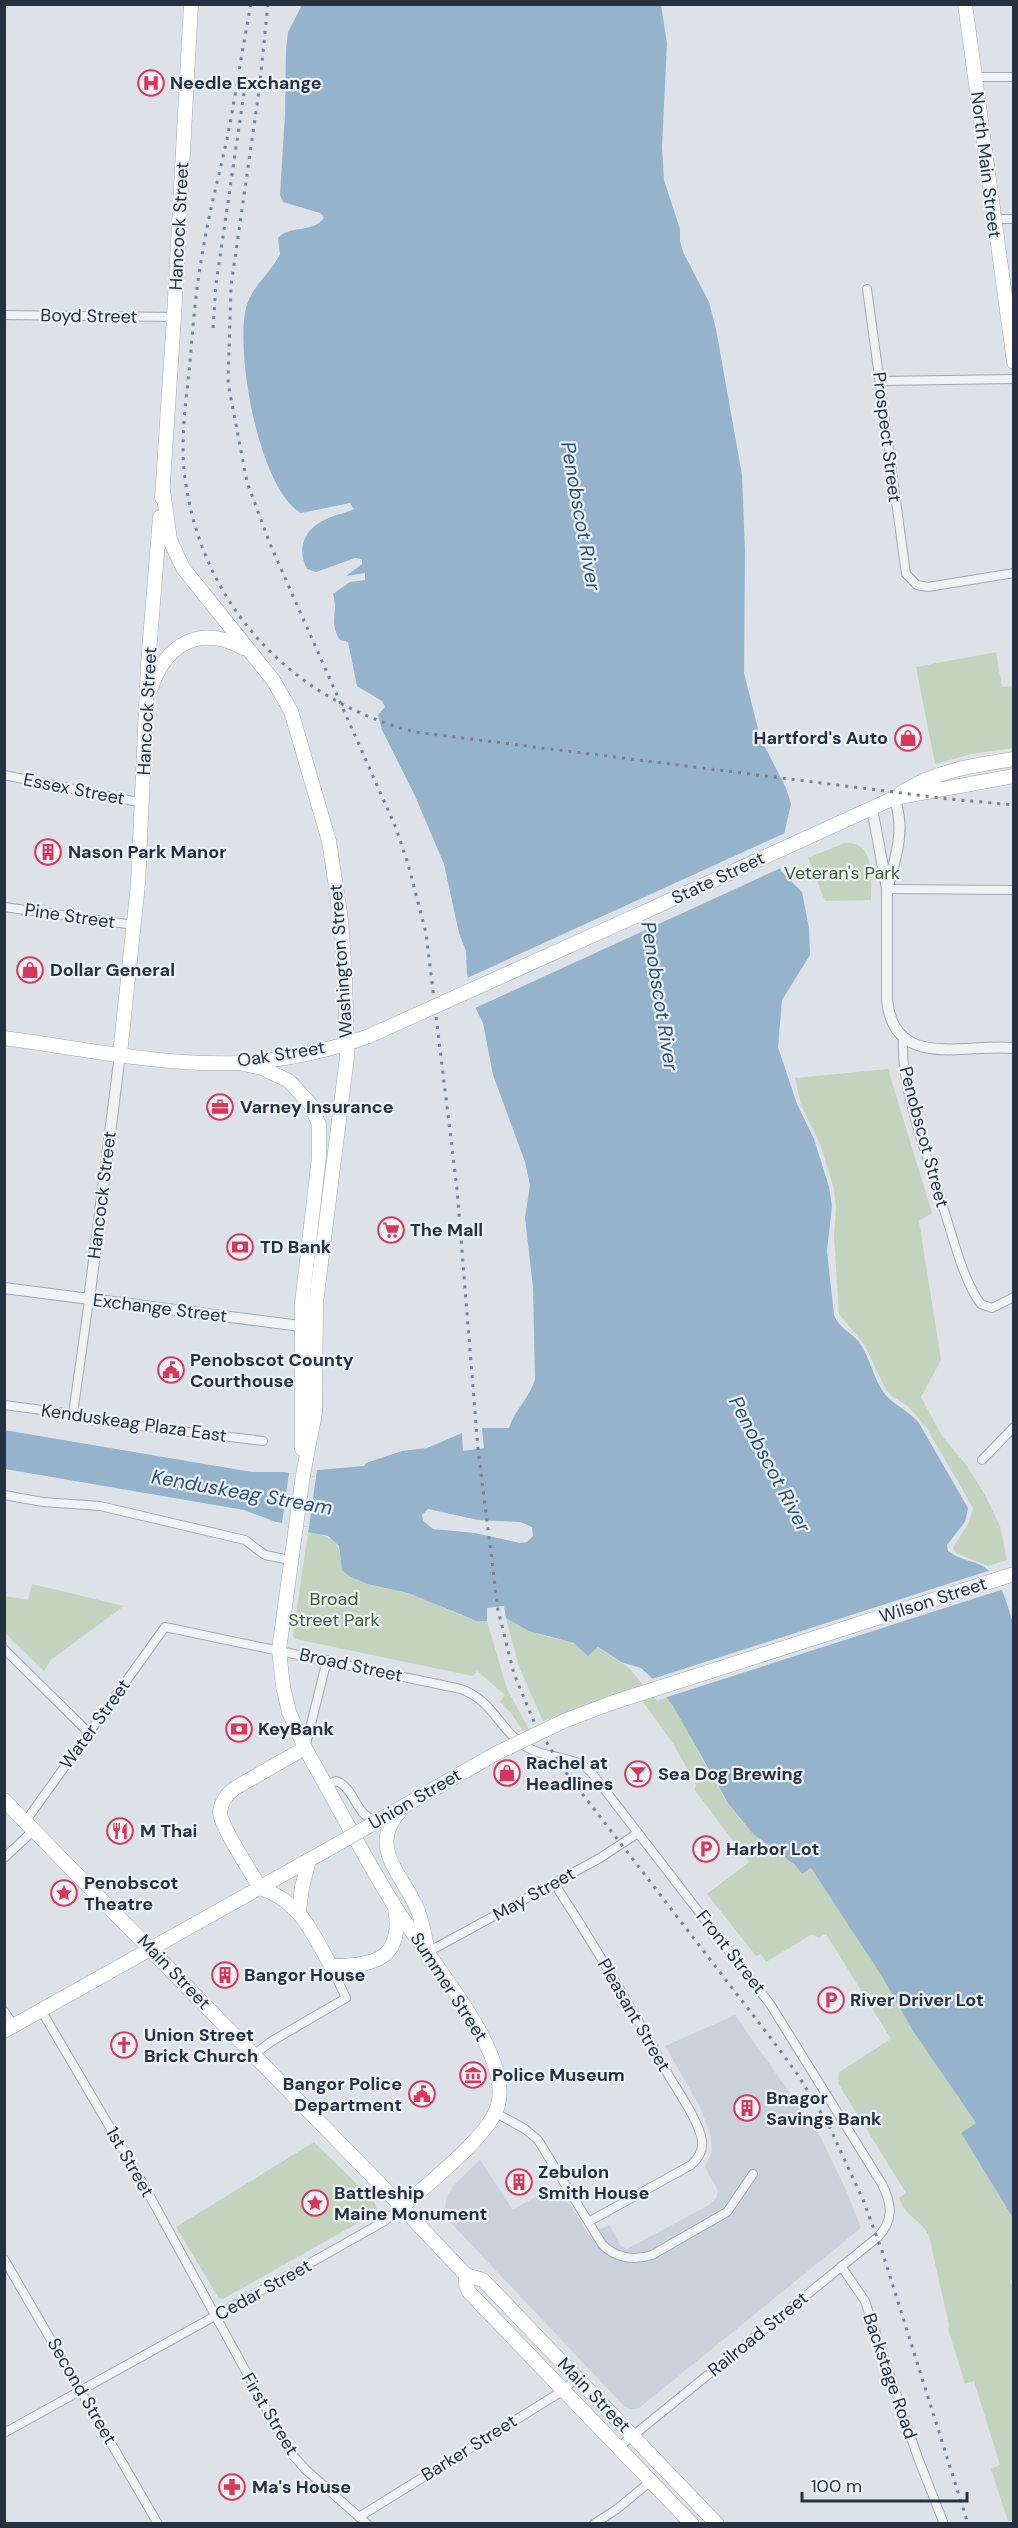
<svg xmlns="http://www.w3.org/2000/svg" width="1018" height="2528" font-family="'DM Sans',sans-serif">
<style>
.built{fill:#cbd1da}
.green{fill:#c4d3be}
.water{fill:#95b3cb;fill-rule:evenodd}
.pier{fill:#dde2e8}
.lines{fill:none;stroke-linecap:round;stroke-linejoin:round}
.minor-casing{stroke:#a2a9b2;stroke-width:10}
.tertiary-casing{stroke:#a2a9b2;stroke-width:12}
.primary-casing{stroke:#9ca7b5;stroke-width:15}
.minor{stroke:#f0f3f6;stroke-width:8}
.tertiary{stroke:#f0f3f6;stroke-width:10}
.primary{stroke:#fff;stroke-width:14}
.rail{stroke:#758293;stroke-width:3;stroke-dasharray:3 6;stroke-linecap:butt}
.primary-bridge-casing{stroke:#9ca7b5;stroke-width:15;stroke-linecap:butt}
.primary-bridge{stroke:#fff;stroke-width:14}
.labels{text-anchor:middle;stroke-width:4.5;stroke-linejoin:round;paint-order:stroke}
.poi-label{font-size:18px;font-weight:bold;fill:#253140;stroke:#ecf1f6;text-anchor:start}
.street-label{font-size:18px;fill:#253140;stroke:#ecf1f6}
.park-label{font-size:18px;fill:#3d5c32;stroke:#ecf1f6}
.water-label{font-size:20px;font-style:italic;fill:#2d5276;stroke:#ecf1f6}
</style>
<rect width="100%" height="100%" fill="#dde2e8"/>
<path class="built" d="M 735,2015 L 820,2136 L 847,2192 L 861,2228 L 639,2408 L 630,2409 L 624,2406 L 451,2223 L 445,2211 L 446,2198 L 454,2185 L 480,2160 L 513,2210 L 552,2187 L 572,2207 L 589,2236 L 609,2225 L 621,2246 L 627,2249 L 709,2205 L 716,2198 L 718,2191 L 705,2167 L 712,2151 L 711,2136 L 699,2105 L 665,2046 Z"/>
<g class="green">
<path d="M 996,652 L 1002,687 L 1013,686 L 1013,748 L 972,754 L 935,764 L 916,667 Z"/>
<path d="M 845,843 C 876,841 871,879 871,900 L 825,901 L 808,858 Z"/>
<path d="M 888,1069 L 932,1213 L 919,1221 L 941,1360 L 921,1397 L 942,1436 L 967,1466 L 985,1495 L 1000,1526 L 1007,1560 L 988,1566 L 956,1553 L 953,1548 L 969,1522 L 973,1508 L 926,1427 L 908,1406 L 893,1397 L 886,1390 L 864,1344 L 839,1314 L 834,1236 L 836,1208 L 834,1189 L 820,1144 L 801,1105 L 795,1078 Z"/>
<path d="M 308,1532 C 356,1539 330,1564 351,1577 C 368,1587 390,1588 409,1594 C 436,1601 459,1620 487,1621 L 507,1689 L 535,1740 L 532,1742 L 525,1730 L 523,1731 L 511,1713 L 500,1702 L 505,1695 L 477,1671 L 473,1676 L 295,1639 L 293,1636 Z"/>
<path d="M 32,1584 L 124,1606 L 51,1660 L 44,1671 L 5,1633 L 5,1596 L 28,1600 Z"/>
<path d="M 506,1618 L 538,1634 L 574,1643 L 588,1655 L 597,1647 L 629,1668 L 657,1701 L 668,1697 C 694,1739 712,1785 743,1823 C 760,1843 788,1853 802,1874 L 811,1868 L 881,1975 L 913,2031 L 976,2123 L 961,2133 L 1013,2218 L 1013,2279 L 1010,2281 L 1014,2290 L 1013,2519 L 1008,2521 L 991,2469 L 1000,2465 L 974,2381 L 965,2384 L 948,2329 L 949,2325 L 929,2236 C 920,2218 906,2218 899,2198 L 906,2193 L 838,2083 L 839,2072 L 891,2039 L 826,1934 L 818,1938 L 812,1934 L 766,1962 L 761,1954 L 756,1956 L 707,1894 L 749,1862 L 695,1790 L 696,1785 L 674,1745 L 633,1688 L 543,1721 L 519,1667 Z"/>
<path d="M 314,2142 L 374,2201 L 377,2209 L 374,2214 L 223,2299 L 218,2297 L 176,2227 Z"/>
</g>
<path class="water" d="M 302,5 L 661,5 L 667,43 L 662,147 L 664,180 L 680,229 L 680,241 L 683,252 L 709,302 L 716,329 L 742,475 L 745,550 L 744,673 L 760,737 L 786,788 L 791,804 L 778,861 L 781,871 L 802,892 L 809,928 L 810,955 L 782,1000 L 778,1047 L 797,1104 L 814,1139 L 829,1187 L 832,1206 L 827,1251 L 834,1315 C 839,1328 851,1332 859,1342 C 870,1357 873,1378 884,1393 C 892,1404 908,1410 919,1423 L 968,1508 L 965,1522 L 947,1545 L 948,1551 C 960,1561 976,1560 987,1569 C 1001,1581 1007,1603 1012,1620 L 1013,2218 L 961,2133 L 976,2123 L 913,2031 L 881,1975 L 811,1868 L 802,1874 L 794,1864 L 752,1833 L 728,1803 L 673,1706 L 655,1681 L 641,1668 L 621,1662 L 598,1647 L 588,1656 L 574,1643 L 529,1631 L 506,1618 L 504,1606 L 487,1608 L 487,1621 L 477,1621 L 408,1593 L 367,1584 L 349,1576 L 342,1570 L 339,1546 L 328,1536 L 308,1532 L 309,1527 L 276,1522 L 244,1510 L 5,1469 L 4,1430 L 252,1472 L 283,1472 L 316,1477 L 317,1470 L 364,1466 L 366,1463 L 402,1451 L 427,1448 L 462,1433 L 463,1451 L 484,1448 L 482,1428 L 509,1428 C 515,1409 530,1398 535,1379 L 533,1287 L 525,1218 L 530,1185 L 525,1162 L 493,1075 L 483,1023 L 476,1009 L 467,974 L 466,951 L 459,933 L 444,864 L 415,796 L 382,730 L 378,715 L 385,707 L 382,701 L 357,686 L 348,642 L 340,640 C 328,621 339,614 333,594 L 350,582 L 365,580 L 365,573 L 346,576 L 362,564 L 362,559 L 355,558 L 316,572 L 307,569 C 295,545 307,526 331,517 C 338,514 347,513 354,509 L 350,503 L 301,513 C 259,489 235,353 246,308 C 251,287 271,273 280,254 L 278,238 C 289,225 316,233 324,217 L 320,213 L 283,202 L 280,195 L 285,114 L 286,50 L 288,32 ZM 428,1509 L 478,1520 L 520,1522 L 532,1527 L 533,1536 L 527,1542 L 520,1543 L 475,1533 L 433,1529 L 423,1521 L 422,1515 Z"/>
<g class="pier">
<path d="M 787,832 L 781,861 L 783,867 L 473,1009 L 465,979 Z"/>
<path d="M 289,1473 L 316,1477 L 309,1527 L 282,1523 Z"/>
<path d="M 991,1570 L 1004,1589 L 664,1698 L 649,1680 Z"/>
</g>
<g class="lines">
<g class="minor-casing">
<g id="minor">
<path d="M 974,77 L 1014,77"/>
<path d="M 992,219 L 1014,219"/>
<path d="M 867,289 L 906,574 L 917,585 L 928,587 L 1014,573"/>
<path d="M 4,315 L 174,317"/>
<path d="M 880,381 L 1014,379"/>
<path d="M 4,775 L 143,803"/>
<path d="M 887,889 L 1014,890"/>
<path d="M 4,907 L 134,925"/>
<path d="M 903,1039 C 900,1089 929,1161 944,1210 C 953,1237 964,1283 981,1304 L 992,1308 L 1014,1297"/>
<path d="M 4,1405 L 73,1414 L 90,1420 L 263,1441"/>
<path d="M 73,1414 L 89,1300"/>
<path d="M 982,1460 L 1014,1427"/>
<path d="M 4,1495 L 43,1502 L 100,1506 L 245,1540 L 265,1555 L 290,1560"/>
<path d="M 4,1649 L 89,1733"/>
<path d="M 305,1748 L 327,1660"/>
<path d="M 326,1785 L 336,1781 C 356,1787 356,1822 379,1819"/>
<path d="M 25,1822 L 165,1627 L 461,1689 C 493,1701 498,1727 522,1744 C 543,1760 571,1753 591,1772 L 770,2004 L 882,2184 C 892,2204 894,2220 878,2237 L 619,2447"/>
<path d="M 4,1858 L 34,1830"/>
<path d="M 554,1883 C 595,1946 633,2010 669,2076 C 679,2093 699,2121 702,2141 C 703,2151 698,2159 691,2165 L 590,2221"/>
<path d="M 428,1952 L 600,1858 L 638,1833"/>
<path d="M 41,2010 L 141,2180 L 290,2452 L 305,2469 L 367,2524"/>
<path d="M 4,2011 L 14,2026"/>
<path d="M 253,2055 L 272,2041 L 346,1998 L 331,1966"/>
<path d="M 496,2113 L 525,2129 L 538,2140 L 602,2244 C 615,2258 634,2261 652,2255 L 727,2212 L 753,2174"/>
<path d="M 4,2259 L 158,2524"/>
<path d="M 841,2266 L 865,2301 L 918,2458 L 944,2524"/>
<path d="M 4,2433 L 298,2270 L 383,2222 L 402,2207"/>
<path d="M 359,2517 L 564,2390 L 577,2377"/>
<path d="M 594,2524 L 617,2509 L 651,2481"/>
</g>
</g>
<g class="tertiary-casing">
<g id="tertiary">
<path d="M 872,808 L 887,889 L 887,1000 C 894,1071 965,1043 1014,1048"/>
<path d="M 888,886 C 896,857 906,827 894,798"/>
<path d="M 4,1288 L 308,1327"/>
<path d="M 89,1300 L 120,1054"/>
</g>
</g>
<g class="primary-casing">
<g id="primary">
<path d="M 965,4 L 1014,362"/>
<path d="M 163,490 L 170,540 L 183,568 L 273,680 L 291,711 L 329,841 L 341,920 L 345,975 L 347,1057 L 316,1302 L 315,1413 L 303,1475 L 279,1650 L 283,1686 L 289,1712 L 305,1748 C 335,1801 363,1855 395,1907 C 423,1952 513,2052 498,2105 C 490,2136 427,2184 402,2207"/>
<path d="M 162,498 L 174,317 L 191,4"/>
<path d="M 151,688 C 166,644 200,624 243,648"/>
<path d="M 901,793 C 935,771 974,765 1014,759"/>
<path d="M 640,914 L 894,798 L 1014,776"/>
<path d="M 4,1038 C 78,1048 165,1066 238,1063 C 281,1061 328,1051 369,1036"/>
<path d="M 120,1054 L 138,884 L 148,664 L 160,517"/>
<path d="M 239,1063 L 262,1068 L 289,1081 L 311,1105 L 319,1125 L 319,1157 L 302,1303 L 302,1449"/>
<path d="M 852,1626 L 1014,1574"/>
<path d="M 4,1800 L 379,2183 L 466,2275 L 483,2280 L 717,2524"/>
<path d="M 404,1807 C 366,1844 399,1870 416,1906 C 422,1919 424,1933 427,1947"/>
<path d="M 260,1888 C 301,1902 311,1931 331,1966 C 373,1966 404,1960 395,1908"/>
<path d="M 260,1888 C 252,1873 220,1826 220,1812 C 221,1802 227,1794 235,1788 L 305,1748"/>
<path d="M 299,1911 L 302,1887 L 309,1860"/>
<path d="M 4,2031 L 334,1846"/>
<path d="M 466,2275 L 466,2285 L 469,2292 L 692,2524"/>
</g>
</g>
<use href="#minor" class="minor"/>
<use href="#tertiary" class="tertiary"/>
<use href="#primary" class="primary"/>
<g class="rail">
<path d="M 251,4 C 242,49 236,94 227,139 C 219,176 209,212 203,250 C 196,287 193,325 190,362 C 186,403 179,444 186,485 C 205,609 294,701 415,732 L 949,799 L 1014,805"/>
<path d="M 268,4 L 259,91 L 231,286 L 228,383 L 247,482 L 270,544 L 396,828 L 408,864 L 426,933 L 457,1189 L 478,1449 L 498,1610 L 514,1674 L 535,1724 L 564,1770 L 773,2041 L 798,2075 L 830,2128 L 864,2202 L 882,2251 L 968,2524"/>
<path d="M 213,328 L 216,284 L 244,93"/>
</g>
<g class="primary-bridge-casing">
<g id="primary-bridge">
<path d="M 369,1036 L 640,914"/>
<path d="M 334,1846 L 495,1754 L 564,1721 L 611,1703 L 852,1626"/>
</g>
</g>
<use href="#primary-bridge" class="primary-bridge"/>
</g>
<defs>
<g id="hospital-ring" transform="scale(1.35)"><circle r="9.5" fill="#ecf1f6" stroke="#d7385a" stroke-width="1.5"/><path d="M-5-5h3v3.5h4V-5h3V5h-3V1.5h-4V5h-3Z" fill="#d7385a"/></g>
<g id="shop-ring" transform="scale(1.35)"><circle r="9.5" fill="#ecf1f6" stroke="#d7385a" stroke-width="1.5"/><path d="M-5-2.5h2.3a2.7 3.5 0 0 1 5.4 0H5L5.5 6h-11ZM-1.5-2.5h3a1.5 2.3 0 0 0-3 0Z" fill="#d7385a"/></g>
<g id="building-ring" transform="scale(1.35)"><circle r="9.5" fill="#ecf1f6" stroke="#d7385a" stroke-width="1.5"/><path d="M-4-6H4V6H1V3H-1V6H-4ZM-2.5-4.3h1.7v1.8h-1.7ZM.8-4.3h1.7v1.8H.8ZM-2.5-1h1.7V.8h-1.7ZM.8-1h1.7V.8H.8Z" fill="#d7385a"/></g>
<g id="office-ring" transform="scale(1.35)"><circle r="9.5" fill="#ecf1f6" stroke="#d7385a" stroke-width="1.5"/><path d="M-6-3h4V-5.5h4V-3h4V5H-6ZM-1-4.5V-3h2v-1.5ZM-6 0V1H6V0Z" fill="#d7385a"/></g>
<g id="supermarket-ring" transform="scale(1.35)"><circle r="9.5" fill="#ecf1f6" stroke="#d7385a" stroke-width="1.5"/><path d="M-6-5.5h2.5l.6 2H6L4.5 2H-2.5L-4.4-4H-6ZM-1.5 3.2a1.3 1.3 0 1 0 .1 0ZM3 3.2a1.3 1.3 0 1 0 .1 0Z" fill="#d7385a"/></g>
<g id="bank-ring" transform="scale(1.35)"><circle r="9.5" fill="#ecf1f6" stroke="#d7385a" stroke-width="1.5"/><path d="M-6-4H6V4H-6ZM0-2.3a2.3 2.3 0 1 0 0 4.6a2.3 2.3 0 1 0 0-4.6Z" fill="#d7385a"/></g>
<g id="civic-ring" transform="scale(1.35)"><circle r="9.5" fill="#ecf1f6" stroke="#d7385a" stroke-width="1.5"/><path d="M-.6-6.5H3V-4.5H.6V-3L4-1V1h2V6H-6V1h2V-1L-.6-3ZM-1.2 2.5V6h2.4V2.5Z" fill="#d7385a"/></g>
<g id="bar-ring" transform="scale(1.35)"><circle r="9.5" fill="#ecf1f6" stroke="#d7385a" stroke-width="1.5"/><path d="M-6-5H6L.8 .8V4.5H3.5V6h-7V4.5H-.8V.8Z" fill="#d7385a"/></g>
<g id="restaurant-ring" transform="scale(1.35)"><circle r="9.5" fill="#ecf1f6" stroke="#d7385a" stroke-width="1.5"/><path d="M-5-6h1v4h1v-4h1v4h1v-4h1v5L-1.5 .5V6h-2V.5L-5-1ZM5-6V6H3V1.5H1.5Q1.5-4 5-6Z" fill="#d7385a"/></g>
<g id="parking-ring" transform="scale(1.35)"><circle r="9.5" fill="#ecf1f6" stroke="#d7385a" stroke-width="1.5"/><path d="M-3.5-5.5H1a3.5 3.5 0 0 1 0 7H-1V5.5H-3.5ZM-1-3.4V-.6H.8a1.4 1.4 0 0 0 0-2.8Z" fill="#d7385a"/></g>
<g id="sight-ring" transform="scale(1.35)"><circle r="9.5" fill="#ecf1f6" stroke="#d7385a" stroke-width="1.5"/><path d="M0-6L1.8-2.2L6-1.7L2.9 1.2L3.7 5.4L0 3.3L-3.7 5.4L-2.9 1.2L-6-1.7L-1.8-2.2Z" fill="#d7385a"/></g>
<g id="church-ring" transform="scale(1.35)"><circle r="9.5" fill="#ecf1f6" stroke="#d7385a" stroke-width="1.5"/><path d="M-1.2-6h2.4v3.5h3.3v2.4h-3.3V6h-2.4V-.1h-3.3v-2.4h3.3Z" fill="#d7385a"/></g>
<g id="museum-ring" transform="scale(1.35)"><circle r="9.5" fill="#ecf1f6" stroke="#d7385a" stroke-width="1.5"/><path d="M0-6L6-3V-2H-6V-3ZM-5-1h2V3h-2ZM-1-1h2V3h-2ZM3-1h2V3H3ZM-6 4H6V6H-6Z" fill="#d7385a"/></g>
<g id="pharmacy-ring" transform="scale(1.35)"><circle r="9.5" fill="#ecf1f6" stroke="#d7385a" stroke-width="1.5"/><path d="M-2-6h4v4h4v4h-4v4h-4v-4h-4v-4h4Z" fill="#d7385a"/></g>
</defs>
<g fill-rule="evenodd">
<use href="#hospital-ring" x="151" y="83"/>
<use href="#shop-ring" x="908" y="738"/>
<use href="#building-ring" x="48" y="852"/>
<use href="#shop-ring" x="30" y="970"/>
<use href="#office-ring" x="220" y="1107"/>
<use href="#supermarket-ring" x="391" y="1230"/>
<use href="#bank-ring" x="240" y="1247"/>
<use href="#civic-ring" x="171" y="1370"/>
<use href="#bank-ring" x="239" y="1729"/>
<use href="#shop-ring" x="507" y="1773"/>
<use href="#bar-ring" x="638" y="1774"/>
<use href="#restaurant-ring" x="120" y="1831"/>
<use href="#parking-ring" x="706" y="1849"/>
<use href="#sight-ring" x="64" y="1893"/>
<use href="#building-ring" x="225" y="1975"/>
<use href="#parking-ring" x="831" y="2000"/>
<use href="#church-ring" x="124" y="2045"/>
<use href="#museum-ring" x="473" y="2075"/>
<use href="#civic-ring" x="422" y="2094"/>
<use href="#building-ring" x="747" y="2108"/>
<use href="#building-ring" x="519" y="2182"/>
<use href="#sight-ring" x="315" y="2203"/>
<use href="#pharmacy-ring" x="232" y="2487"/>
</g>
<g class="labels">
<g class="poi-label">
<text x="170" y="89">Needle Exchange</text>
<text x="888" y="744" text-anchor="end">Hartford's Auto</text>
<text x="68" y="858">Nason Park Manor</text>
<text x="50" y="976">Dollar General</text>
<text x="240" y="1113">Varney Insurance</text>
<text x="410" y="1236">The Mall</text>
<text x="260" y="1253">TD Bank</text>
<text x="190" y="1366">Penobscot County<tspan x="190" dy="21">Courthouse</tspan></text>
<text x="258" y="1735">KeyBank</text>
<text x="526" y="1769">Rachel at<tspan x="526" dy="21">Headlines</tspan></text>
<text x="658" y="1780">Sea Dog Brewing</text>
<text x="140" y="1837">M Thai</text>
<text x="726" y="1855">Harbor Lot</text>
<text x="84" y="1889">Penobscot<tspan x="84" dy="21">Theatre</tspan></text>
<text x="244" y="1981">Bangor House</text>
<text x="850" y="2006">River Driver Lot</text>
<text x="144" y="2041">Union Street<tspan x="144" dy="21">Brick Church</tspan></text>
<text x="492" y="2081">Police Museum</text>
<text x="402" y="2090" text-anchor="end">Bangor Police<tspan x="402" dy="21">Department</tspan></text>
<text x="766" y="2104">Bnagor<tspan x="766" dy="21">Savings Bank</tspan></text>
<text x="538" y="2178">Zebulon<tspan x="538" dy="21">Smith House</tspan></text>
<text x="334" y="2199">Battleship<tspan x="334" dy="21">Maine Monument</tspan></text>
<text x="252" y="2493">Ma's House</text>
</g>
<g class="street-label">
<text transform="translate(986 165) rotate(83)" y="6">North Main Street</text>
<text transform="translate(179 226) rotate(-87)" y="6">Hancock Street</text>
<text transform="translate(89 316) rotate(1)" y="6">Boyd Street</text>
<text transform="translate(887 437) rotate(83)" y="6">Prospect Street</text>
<text transform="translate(147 711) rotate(-87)" y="6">Hancock Street</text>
<text transform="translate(74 789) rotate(11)" y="6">Essex Street</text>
<text transform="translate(718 878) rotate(-25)" y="6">State Street</text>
<text transform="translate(70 916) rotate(8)" y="6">Pine Street</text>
<text transform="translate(341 961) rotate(-94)" y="6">Washington Street</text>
<text transform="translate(281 1054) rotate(-9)" y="6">Oak Street</text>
<text transform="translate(924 1137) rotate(75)" y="6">Penobscot Street</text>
<text transform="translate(102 1195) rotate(-83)" y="6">Hancock Street</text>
<text transform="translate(160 1308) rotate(7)" y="6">Exchange Street</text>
<text transform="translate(134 1423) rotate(8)" y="6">Kenduskeag Plaza East</text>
<text transform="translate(933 1600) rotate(-18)" y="6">Wilson Street</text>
<text transform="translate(351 1665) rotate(12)" y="6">Broad Street</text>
<text transform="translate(95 1724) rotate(-54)" y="6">Water Street</text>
<text transform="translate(415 1799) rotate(-30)" y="6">Union Street</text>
<text transform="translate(534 1894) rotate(-29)" y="6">May Street</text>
<text transform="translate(731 1952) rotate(52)" y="6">Front Street</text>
<text transform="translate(174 1972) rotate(46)" y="6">Main Street</text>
<text transform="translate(449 1987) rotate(57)" y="6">Summer Street</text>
<text transform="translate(634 2015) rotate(60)" y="6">Pleasant Street</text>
<text transform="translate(130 2162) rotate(60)" y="6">1st Street</text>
<text transform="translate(263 2290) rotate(-29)" y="6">Cedar Street</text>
<text transform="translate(758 2334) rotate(-39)" y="6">Railroad Street</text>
<text transform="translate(890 2376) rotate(71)" y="6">Backstage Road</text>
<text transform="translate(82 2391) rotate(60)" y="6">Second Street</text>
<text transform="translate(594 2395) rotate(46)" y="6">Main Street</text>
<text transform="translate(270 2414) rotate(59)" y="6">First Street</text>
<text transform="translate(469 2448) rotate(-32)" y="6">Barker Street</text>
</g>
<g class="park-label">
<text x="842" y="879">Veteran's Park</text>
<text x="334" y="1605">Broad<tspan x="334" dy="21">Street Park</tspan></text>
</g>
<g class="water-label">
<text transform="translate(581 516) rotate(80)" y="7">Penobscot River</text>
<text transform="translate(660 996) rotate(81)" y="7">Penobscot River</text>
<text transform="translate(770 1464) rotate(62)" y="7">Penobscot River</text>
<text transform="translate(242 1492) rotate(10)" y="7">Kenduskeag Stream</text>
</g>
</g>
<rect width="1018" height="2528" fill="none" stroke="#253140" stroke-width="12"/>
<path d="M802 2492v9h165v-9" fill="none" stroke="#253140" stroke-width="3"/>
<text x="811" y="2492" font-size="18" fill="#253140" stroke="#ecf1f6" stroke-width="4.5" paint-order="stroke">100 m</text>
</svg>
